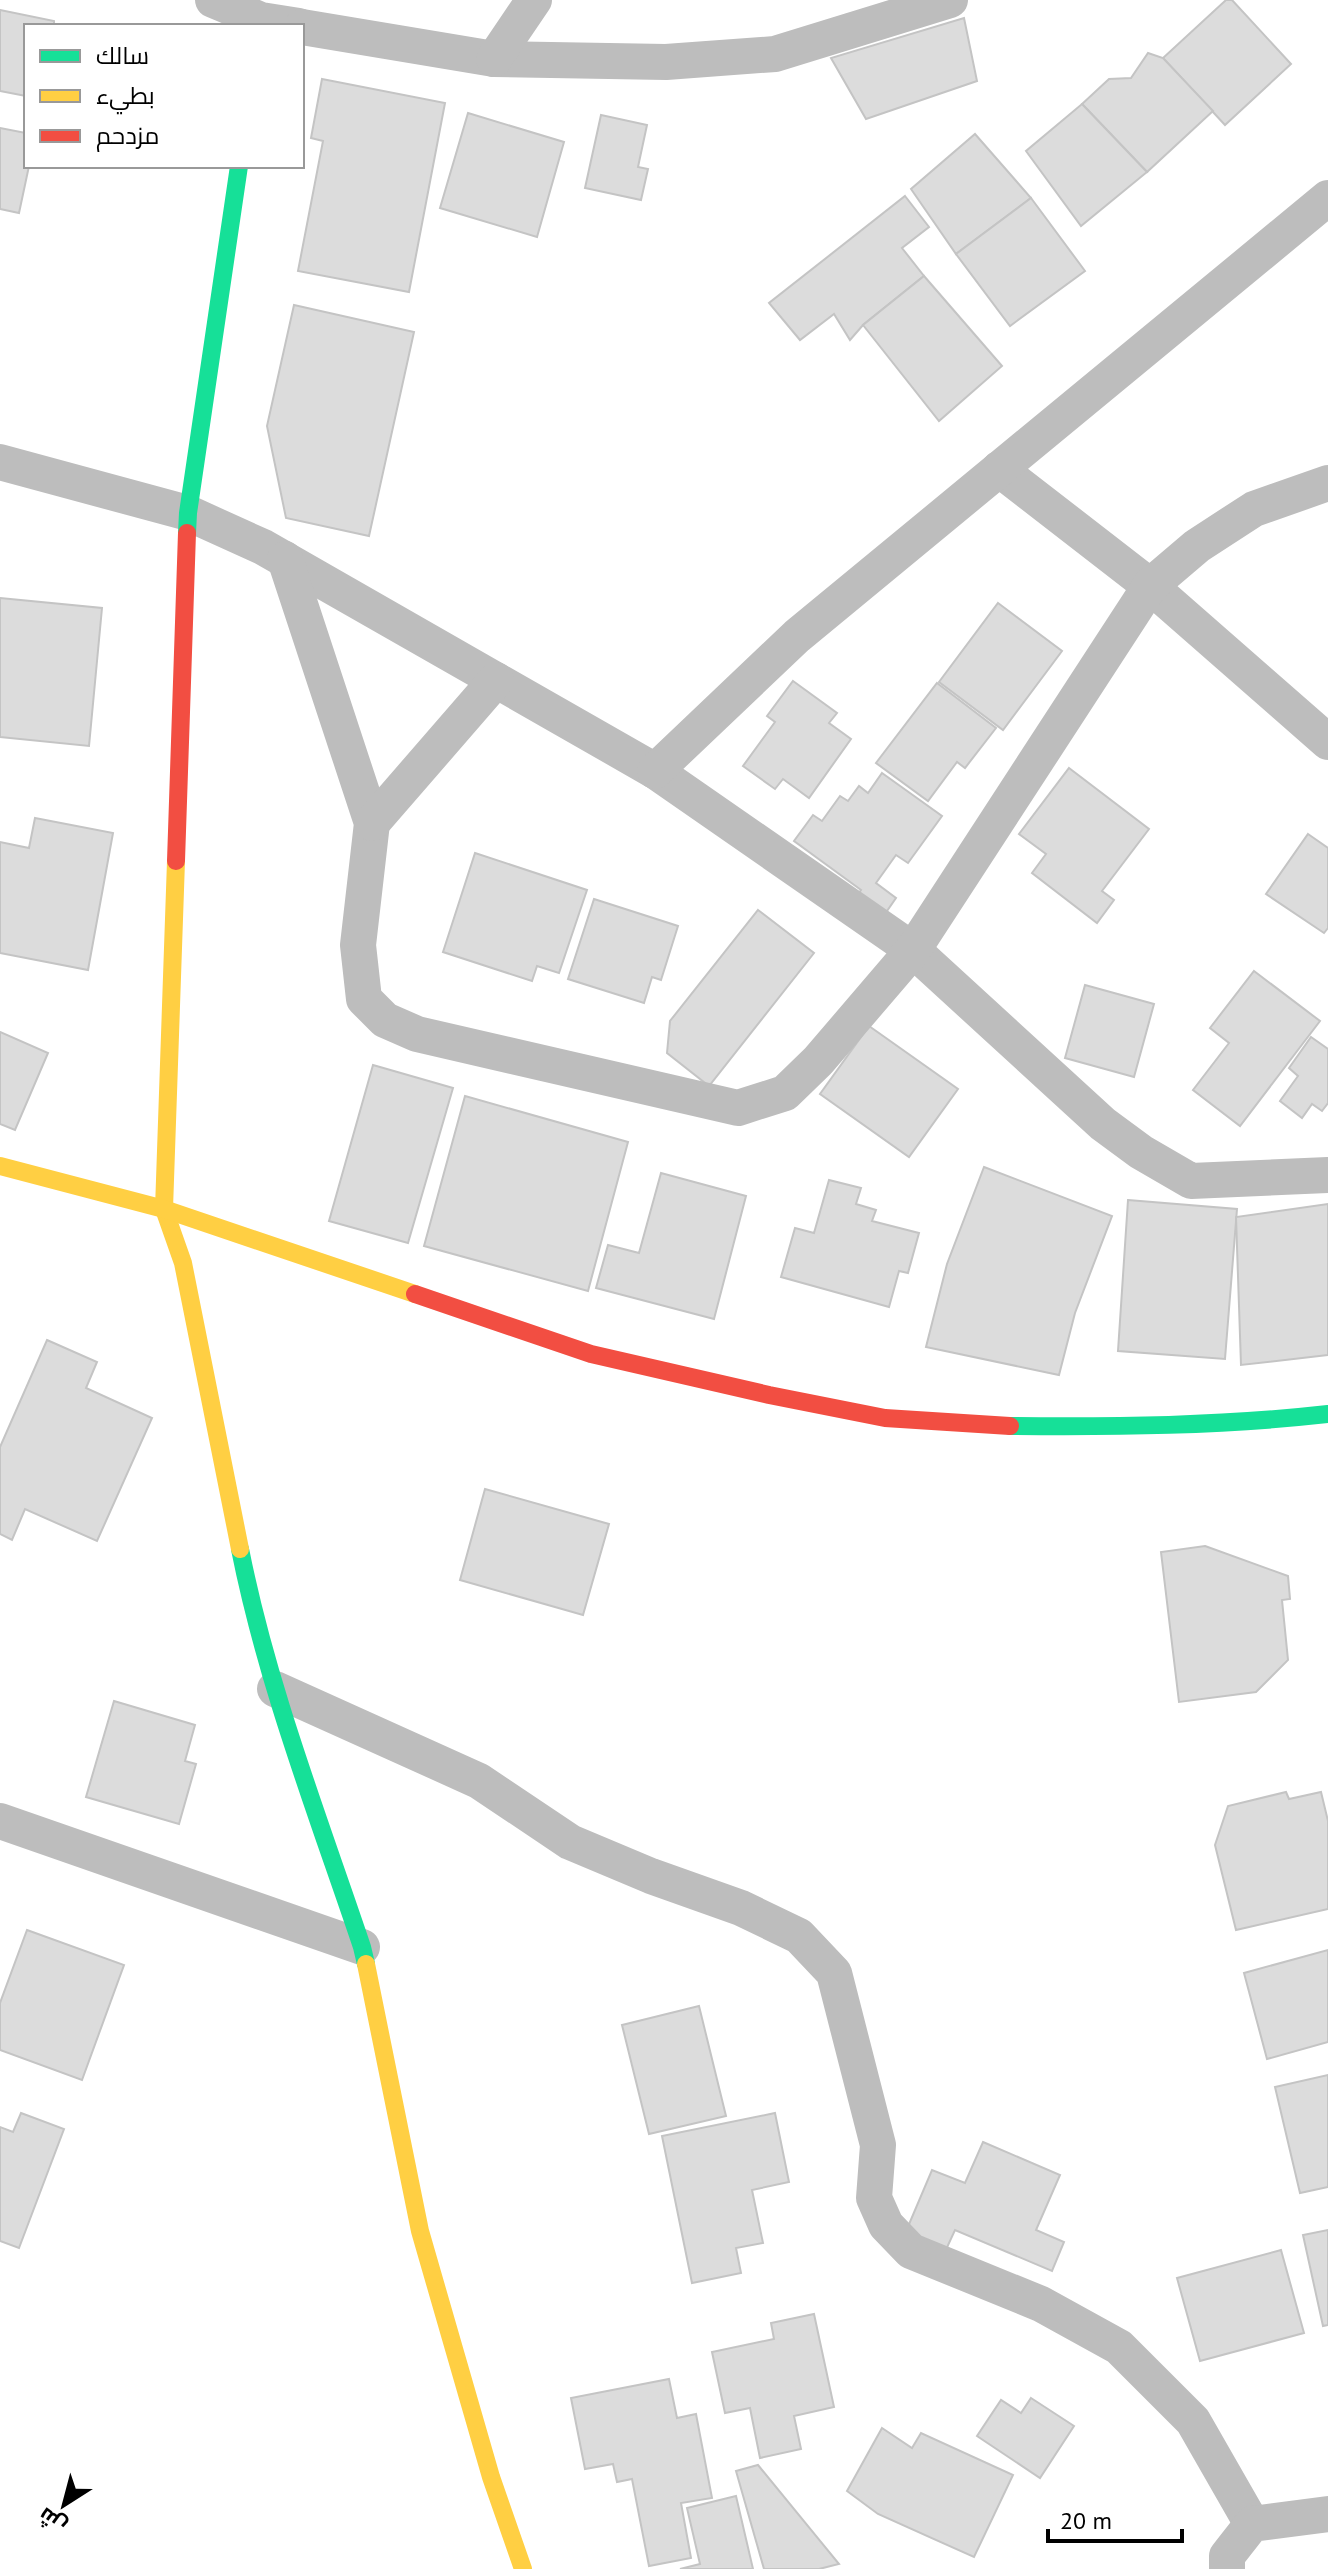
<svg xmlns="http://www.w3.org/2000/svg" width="1328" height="2569" font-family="'PT Sans',Cairo,sans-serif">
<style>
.building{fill:#dcdcdc;stroke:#c4c4c4;stroke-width:2}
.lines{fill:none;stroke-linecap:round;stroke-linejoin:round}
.street{stroke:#bdbdbd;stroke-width:36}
.fast{stroke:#16e098;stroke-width:18}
.slow{stroke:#ffcf43;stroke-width:18}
.jam{stroke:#f24e42;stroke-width:18}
</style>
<rect width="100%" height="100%" fill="#fff"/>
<g class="building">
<path d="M 1226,0 L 1232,0 L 1291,64 L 1225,125 L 1163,58 Z"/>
<path d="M 0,10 L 54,21 L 54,26 L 26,26 L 26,96 L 0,91 Z"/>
<path d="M 964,18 L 977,81 L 866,119 L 831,58 Z"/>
<path d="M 1148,53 L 1163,58 L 1213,111 L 1147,172 L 1082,104 L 1109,79 L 1131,78 Z"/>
<path d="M 322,79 L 445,103 L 409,292 L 298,271 L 323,141 L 311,138 Z"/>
<path d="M 1082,104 L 1147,172 L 1081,226 L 1026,151 Z"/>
<path d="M 468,113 L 564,142 L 537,237 L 440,208 Z"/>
<path d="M 601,115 L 647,125 L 638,167 L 648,169 L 641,200 L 585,188 Z"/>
<path d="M 0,128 L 26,133 L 26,166 L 29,166 L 19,213 L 0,209 Z"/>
<path d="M 975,134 L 1031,198 L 956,254 L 911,189 Z"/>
<path d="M 905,196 L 929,227 L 902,248 L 924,276 L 863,325 L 850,340 L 834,314 L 800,340 L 769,303 Z"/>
<path d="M 1031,198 L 1085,271 L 1010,326 L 956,254 Z"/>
<path d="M 924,276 L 1002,366 L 939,421 L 863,325 Z"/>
<path d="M 294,305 L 414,332 L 369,536 L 286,518 L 267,426 Z"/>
<path d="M 0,598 L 102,608 L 89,746 L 0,737 Z"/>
<path d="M 998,603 L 1062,651 L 1003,730 L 939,682 Z"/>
<path d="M 793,681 L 837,713 L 829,723 L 851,739 L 809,798 L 783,779 L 775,789 L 743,766 L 775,722 L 767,716 Z"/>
<path d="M 937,683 L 996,728 L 965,768 L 957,762 L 928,801 L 876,763 Z"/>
<path d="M 1069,768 L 1149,829 L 1102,891 L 1114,900 L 1097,923 L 1032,873 L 1046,854 L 1019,834 Z"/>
<path d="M 882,773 L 942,816 L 908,863 L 896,855 L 876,883 L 896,898 L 880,921 L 853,901 L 861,890 L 794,841 L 813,815 L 822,821 L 840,796 L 848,801 L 859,786 L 868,793 Z"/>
<path d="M 35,818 L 113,833 L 88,970 L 0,953 L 0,842 L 29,848 Z"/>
<path d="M 1308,834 L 1328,848 L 1328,928 L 1324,933 L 1266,894 Z"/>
<path d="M 475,853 L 587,890 L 559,973 L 537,966 L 532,981 L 443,952 Z"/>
<path d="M 594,899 L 678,926 L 661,980 L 652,977 L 644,1003 L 568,979 Z"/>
<path d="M 758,910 L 814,953 L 709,1086 L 667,1053 L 670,1021 Z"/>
<path d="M 1254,971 L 1320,1021 L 1240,1126 L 1193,1090 L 1229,1043 L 1210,1028 Z"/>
<path d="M 1085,985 L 1154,1004 L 1134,1077 L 1065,1058 Z"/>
<path d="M 869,1026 L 958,1089 L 909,1157 L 820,1094 Z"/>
<path d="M 0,1032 L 48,1053 L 15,1130 L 0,1124 Z"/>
<path d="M 1311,1037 L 1328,1049 L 1328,1103 L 1322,1111 L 1312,1104 L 1302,1118 L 1280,1101 L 1298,1076 L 1289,1068 Z"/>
<path d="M 373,1065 L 453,1088 L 408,1243 L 329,1221 Z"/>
<path d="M 465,1096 L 628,1142 L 588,1291 L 424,1246 Z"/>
<path d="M 984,1167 L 1112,1216 L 1075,1313 L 1059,1375 L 926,1347 L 947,1264 Z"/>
<path d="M 661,1173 L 746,1196 L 714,1319 L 596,1288 L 608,1245 L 639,1253 Z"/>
<path d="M 829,1180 L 861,1188 L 856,1204 L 876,1210 L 872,1221 L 919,1233 L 908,1273 L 899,1271 L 889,1307 L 781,1277 L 795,1228 L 814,1233 Z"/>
<path d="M 1128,1200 L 1237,1209 L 1225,1359 L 1118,1351 Z"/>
<path d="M 1328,1204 L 1328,1355 L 1241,1365 L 1236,1217 Z"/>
<path d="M 47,1340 L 97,1362 L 86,1388 L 152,1418 L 97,1541 L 25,1509 L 12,1540 L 0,1534 L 0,1447 Z"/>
<path d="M 485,1489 L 609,1524 L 583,1615 L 460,1580 Z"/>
<path d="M 1205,1546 L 1288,1576 L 1290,1599 L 1282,1600 L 1288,1660 L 1256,1692 L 1179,1702 L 1161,1552 Z"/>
<path d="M 114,1701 L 195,1725 L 185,1761 L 196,1764 L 179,1824 L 86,1797 Z"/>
<path d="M 1286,1792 L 1289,1799 L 1321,1792 L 1328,1821 L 1328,1909 L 1236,1930 L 1215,1845 L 1228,1806 Z"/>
<path d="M 27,1930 L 124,1965 L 82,2080 L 0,2050 L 0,2003 Z"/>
<path d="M 1328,1950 L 1328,2042 L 1267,2059 L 1244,1973 Z"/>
<path d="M 699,2006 L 726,2116 L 649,2134 L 622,2025 Z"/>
<path d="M 1328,2075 L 1328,2187 L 1300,2193 L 1275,2087 Z"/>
<path d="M 21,2113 L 64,2129 L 19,2248 L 0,2241 L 0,2127 L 13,2132 Z"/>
<path d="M 775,2113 L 789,2182 L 752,2190 L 763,2243 L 736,2248 L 741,2273 L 692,2283 L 662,2136 Z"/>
<path d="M 983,2142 L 1060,2175 L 1036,2230 L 1064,2242 L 1052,2271 L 955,2230 L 944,2254 L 904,2236 L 932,2170 L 965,2183 Z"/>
<path d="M 1328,2230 L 1328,2325 L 1323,2326 L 1303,2235 Z"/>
<path d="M 1281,2250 L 1304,2333 L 1200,2361 L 1177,2278 Z"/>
<path d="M 814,2314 L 834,2407 L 794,2416 L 801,2449 L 760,2458 L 750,2408 L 725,2413 L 712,2352 L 774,2339 L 771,2323 Z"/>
<path d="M 669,2379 L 677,2418 L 696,2414 L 712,2498 L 681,2503 L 691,2558 L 649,2566 L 632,2479 L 617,2482 L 613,2464 L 585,2469 L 571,2398 Z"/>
<path d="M 1031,2398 L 1074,2426 L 1040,2478 L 977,2436 L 1001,2400 L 1021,2413 Z"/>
<path d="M 882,2428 L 912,2448 L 921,2433 L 1013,2475 L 974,2557 L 878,2514 L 847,2491 Z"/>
<path d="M 758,2465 L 839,2564 L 819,2569 L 764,2569 L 736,2471 Z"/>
<path d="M 736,2496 L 753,2569 L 680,2569 L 700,2564 L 687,2508 Z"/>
</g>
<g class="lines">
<g class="street">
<path d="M 213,0 L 261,20 L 299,26"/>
<path d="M 302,27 L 494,59 L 666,62 L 775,54 L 950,0"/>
<path d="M 494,59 L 534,0"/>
<path d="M 0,462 L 188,513 L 263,547 L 655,771 L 913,950 L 1103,1124 L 1141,1152 L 1191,1181 L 1328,1175"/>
<path d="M 999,469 L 1150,586 L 1328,742"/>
<path d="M 285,559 L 372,823 L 358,945 L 364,999 L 385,1020 L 417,1034 L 738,1108 L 785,1093 L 818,1061 L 913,950 L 1150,586 L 1197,546 L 1254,509 L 1328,483"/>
<path d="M 655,771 L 797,636 L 1328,198"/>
<path d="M 372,823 L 496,680"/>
<path d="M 275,1689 L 479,1781 L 570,1842 L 651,1876 L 741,1908 L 799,1936 L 834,1973 L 878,2145 L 874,2198 L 886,2225 L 911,2251 L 1041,2304 L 1119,2347 L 1193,2421 L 1252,2524"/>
<path d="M 0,1821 L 362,1947"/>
<path d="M 1227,2569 L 1227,2556 L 1252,2524 L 1328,2514"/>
</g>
<g class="fast">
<path d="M 187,533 L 188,513 L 239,166"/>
<path d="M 1010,1426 C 1116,1427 1222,1426 1328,1414"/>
<path d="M 240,1549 C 267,1685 318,1816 362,1947 L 366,1964"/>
</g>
<g class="slow">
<path d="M 176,861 L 164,1209 L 183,1263 L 240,1549"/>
<path d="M 0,1166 L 164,1209 L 415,1294"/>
<path d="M 366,1964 L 420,2231 L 491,2477 L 523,2569"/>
</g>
<g class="jam">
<path d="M 176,861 L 187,533"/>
<path d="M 415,1294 L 591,1354 L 769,1395 L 885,1418 L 1010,1426"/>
</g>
</g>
<rect x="24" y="24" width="280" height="144" fill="#ffffff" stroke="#999999" stroke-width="2"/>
<rect x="40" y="50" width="40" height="12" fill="#16e098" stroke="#999999" stroke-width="2"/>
<text x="96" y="64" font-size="24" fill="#000000">سالك</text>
<rect x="40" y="90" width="40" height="12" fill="#ffcf43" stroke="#999999" stroke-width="2"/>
<text x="96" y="104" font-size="24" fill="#000000">بطيء</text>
<rect x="40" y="130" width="40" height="12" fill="#f24e42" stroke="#999999" stroke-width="2"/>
<text x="96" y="144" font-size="24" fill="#000000">مزدحم</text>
<g transform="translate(64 2505) rotate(216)" stroke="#ffffff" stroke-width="6" paint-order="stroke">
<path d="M0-6L14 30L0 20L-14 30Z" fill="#000000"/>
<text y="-12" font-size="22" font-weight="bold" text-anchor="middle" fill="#000000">ش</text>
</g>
<path d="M1048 2529v12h134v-12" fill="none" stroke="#000000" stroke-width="4"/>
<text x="1060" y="2529" font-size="24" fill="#000000" stroke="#ffffff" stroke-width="6" paint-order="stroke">20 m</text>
</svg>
